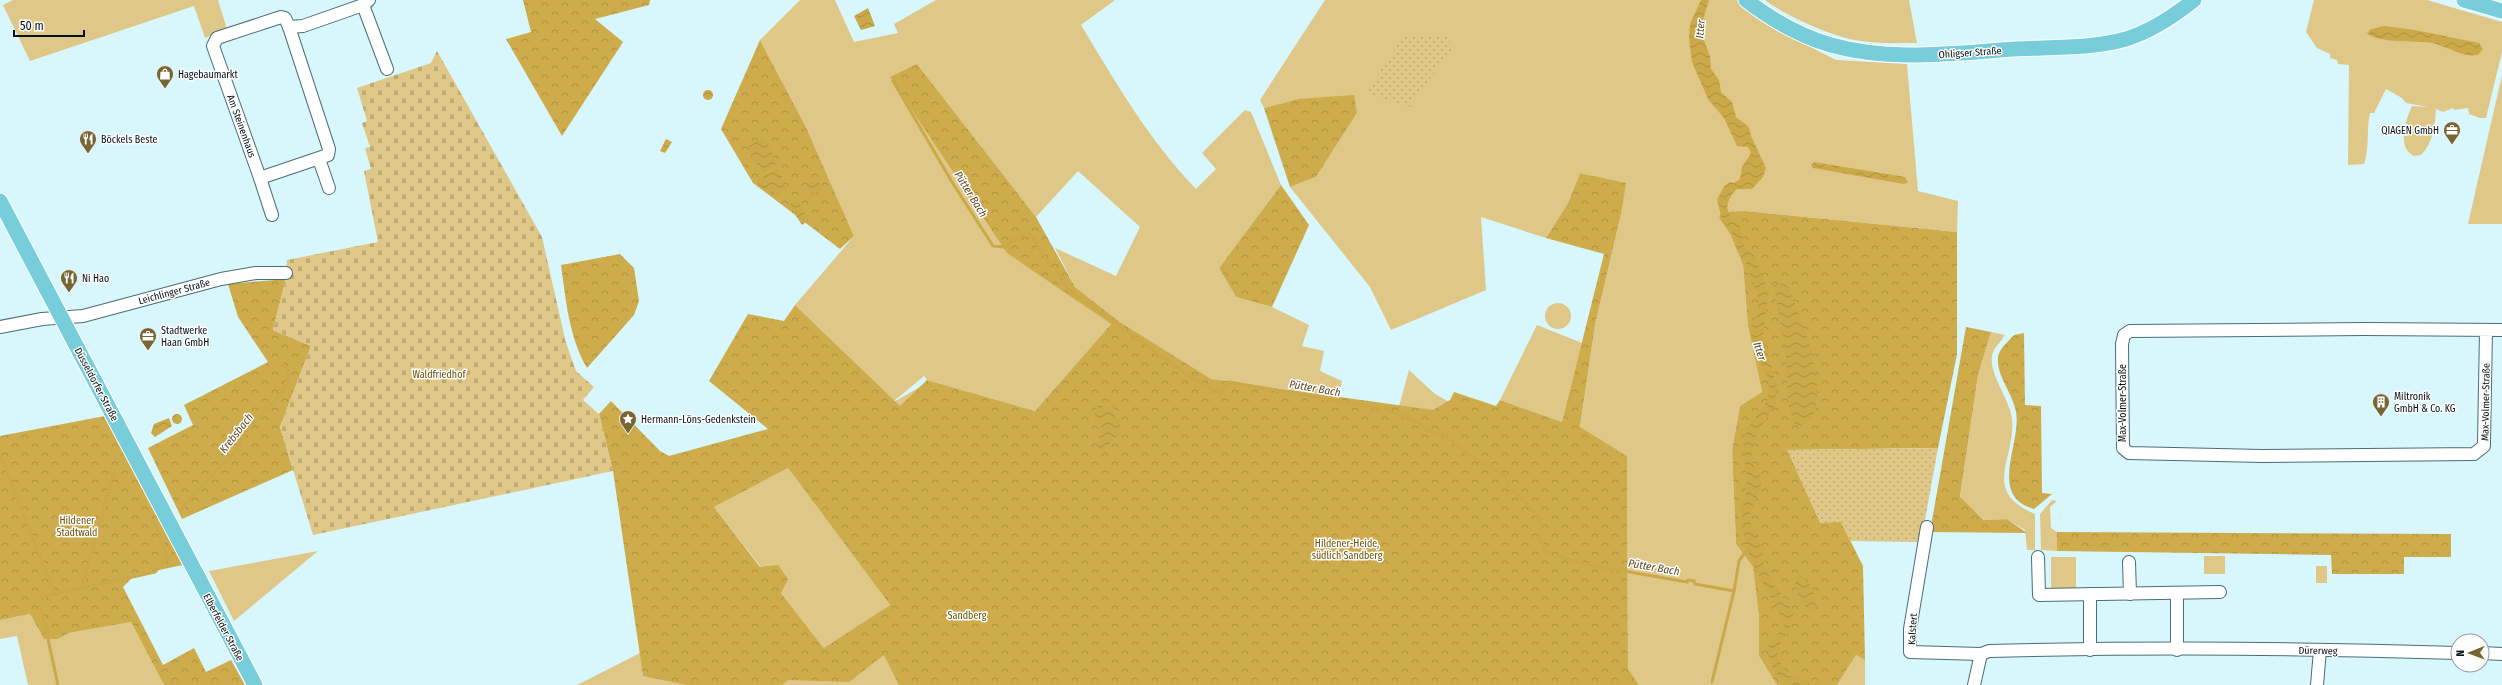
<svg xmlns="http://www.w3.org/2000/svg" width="2502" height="685" font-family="'Fira Sans Condensed',sans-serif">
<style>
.green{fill:#dfc788}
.forest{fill:url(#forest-crowns);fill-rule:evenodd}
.cemetery{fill:url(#cemetery-stones)}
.garden{fill:url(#garden-dots)}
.water{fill:url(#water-waves)}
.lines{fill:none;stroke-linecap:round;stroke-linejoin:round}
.stream{stroke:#cba949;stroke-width:3}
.minor-casing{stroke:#4a6d74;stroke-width:14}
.major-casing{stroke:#fff;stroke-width:17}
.minor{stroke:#fff;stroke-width:12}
.major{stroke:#77ceda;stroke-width:15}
.labels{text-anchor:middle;stroke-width:3;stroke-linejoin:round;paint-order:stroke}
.street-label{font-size:10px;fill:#031012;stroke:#fdfdfd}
.poi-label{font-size:10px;fill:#031012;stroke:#fdfdfd;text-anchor:start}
.park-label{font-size:10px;fill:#695203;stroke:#fdfdfd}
.water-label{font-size:11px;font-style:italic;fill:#574820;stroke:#fdfdfd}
</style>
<defs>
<pattern id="forest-crowns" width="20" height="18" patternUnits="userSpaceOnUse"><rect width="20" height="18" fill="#ceac4c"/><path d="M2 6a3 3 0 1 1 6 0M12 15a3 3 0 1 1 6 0" fill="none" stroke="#af9341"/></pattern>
<pattern id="cemetery-stones" width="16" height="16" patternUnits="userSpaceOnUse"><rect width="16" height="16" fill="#dfc788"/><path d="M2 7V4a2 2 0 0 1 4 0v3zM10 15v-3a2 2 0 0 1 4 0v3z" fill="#beaa74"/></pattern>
<pattern id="garden-dots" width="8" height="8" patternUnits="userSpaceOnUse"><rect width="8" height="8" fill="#dfc788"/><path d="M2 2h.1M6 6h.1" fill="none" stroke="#beaa74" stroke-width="1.8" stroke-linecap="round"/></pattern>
<pattern id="water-waves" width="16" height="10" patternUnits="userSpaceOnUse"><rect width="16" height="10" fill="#cba949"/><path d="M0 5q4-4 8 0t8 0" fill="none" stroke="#ad903f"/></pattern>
</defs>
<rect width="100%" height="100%" fill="#d7f7fc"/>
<g class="green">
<path d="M 13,0 L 218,0 L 227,29 L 205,38 L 194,6 L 30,61 L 3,5 Z"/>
<path d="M 800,0 L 835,0 L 854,42 L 898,33 L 894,24 L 936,0 L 1115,0 L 1081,25 C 1116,83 1149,140 1196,189 L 1216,169 L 1202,153 L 1245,110 L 1251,112 L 1281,185 L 1219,268 L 1236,297 L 1272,307 L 1309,325 L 1302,346 L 1324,351 L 1320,371 L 1342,381 L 1338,396 L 1269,387 L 1396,417 L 1409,370 L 1435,394 L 1472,415 L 1091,685 L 764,685 L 829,651 L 897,607 L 883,408 L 929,382 L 1033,416 L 1215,401 L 1223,381 L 1210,379 L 1120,322 L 1075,287 L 1055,248 L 1116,276 L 1140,227 L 1078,171 L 1036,217 L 917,64 L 1007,252 L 1111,324 L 1035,411 L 927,380 L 924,376 L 894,401 L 795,305 L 854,236 L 806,127 L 760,40 Z"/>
<path d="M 1325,0 L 1737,0 L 1783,33 L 1836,60 L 1907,64 L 1918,191 L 1958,201 L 1957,232 L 1745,211 L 1721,212 L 1719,218 L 1730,234 L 1743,265 L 1748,326 L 1762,392 L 1740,406 L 1732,450 L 1736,544 L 1753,567 L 1759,618 L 1759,656 L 1777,685 L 1639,685 L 1628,670 L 1627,456 L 1580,428 L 1595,325 L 1621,214 L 1594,176 L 1580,173 L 1568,203 L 1546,238 L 1481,217 L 1486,290 L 1391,330 L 1370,287 L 1290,187 L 1316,177 L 1357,113 L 1298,99 L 1264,108 L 1260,100 Z"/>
<path d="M 1765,0 L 1909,0 L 1917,43 C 1897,43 1875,44 1855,40 C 1829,35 1786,16 1765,0 Z"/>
<path d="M 2314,0 L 2427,0 L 2502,22 L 2502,52 L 2486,118 L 2480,118 L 2469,114 L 2468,108 L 2454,110 L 2453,108 L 2443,112 L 2436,109 C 2435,126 2433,143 2421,155 L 2414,156 C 2396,147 2406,119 2412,106 L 2428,107 L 2406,103 L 2402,98 L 2386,89 L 2374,113 L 2370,113 C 2366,130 2370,147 2364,164 L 2348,165 L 2349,65 L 2338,64 L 2337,60 L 2330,58 L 2330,54 L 2317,48 L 2306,32 Z"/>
<path d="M 2502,75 L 2502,224 L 2468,224 Z"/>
<circle cx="1558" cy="316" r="13"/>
<path d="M 1537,325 L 1582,343 L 1562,422 L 1500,400 Z"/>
<path d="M 1991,332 L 2005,335 C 2002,340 1997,345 1994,350 C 1984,369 2010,398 2012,419 C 2016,459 1980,491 2035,514 L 2035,550 L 2027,550 L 2025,530 L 2007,519 L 1985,520 L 1960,498 L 1978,375 Z"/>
<path d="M 788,468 L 890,605 L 825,649 L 714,507 Z"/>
<path d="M 2052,500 L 2057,501 L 2050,507 L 2051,528 L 2057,532 L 2057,551 L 2041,550 L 2040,514 Z"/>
<path d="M 318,551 L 234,621 L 209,571 Z"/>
<rect x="2204" y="556" width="21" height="18"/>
<rect x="2051" y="557" width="25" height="37"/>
<rect x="2316" y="566" width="11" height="17"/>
<path d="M 30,614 L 44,639 L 58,639 L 69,633 L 131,622 L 164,685 L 28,685 L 17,636 L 0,639 L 0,620 Z"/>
<path d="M 640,653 L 643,676 L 742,685 L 577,685 Z"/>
<path d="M 1856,655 L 1865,660 L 1865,685 L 1837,685 Z"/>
</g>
<g class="forest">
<path d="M 523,0 L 650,0 L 649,5 L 595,19 L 623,42 L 562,136 L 506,39 L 531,32 Z"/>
<path d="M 760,40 L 806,127 L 854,236 L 840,249 L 753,183 L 721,129 Z"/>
<path d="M 917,64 L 1036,217 L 1075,287 L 1120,322 L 1211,379 L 1433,410 L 1450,400 L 1454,392 L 1496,406 L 1500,400 L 1562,422 L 1604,254 L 1546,238 L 1568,203 L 1580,173 L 1626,183 L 1621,214 L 1595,325 L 1580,427 L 1627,456 L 1628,669 L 1639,685 L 899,685 L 884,655 L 849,682 L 788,680 L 782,685 L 687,685 L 643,676 L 613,471 L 599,414 L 611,401 L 660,451 L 669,456 L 768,429 L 709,381 L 748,314 L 784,321 L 795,305 L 900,406 L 927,380 L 1035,411 L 1111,324 L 1007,253 L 890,77 ZM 788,468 L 890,605 L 824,648 L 781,593 L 788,579 L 778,565 L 760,567 L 714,507 Z"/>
<path d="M 1354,95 L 1357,113 L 1316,177 L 1290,187 L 1264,108 L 1298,99 Z"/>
<path d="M 1281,185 L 1309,225 L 1272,307 L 1236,297 L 1219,268 Z"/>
<path d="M 1745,211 L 1957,232 L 1957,354 L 1938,448 L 1788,450 L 1841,522 L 1863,566 L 1865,660 L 1856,655 L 1837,685 L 1777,685 L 1759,656 L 1759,618 L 1753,567 L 1736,544 L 1732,450 L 1740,406 L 1762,392 L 1748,326 L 1743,265 L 1730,234 L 1719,218 L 1721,212 Z"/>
<path d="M 620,254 L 634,268 L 639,301 L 634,315 L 587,368 C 569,337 566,301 561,265 Z"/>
<path d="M 286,279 L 273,330 L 311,346 L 280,427 L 293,470 L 182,519 L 148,448 L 193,425 L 184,405 L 268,362 L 238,317 L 228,284 Z"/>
<path d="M 1966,327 L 1991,332 L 1978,375 L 1960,497 L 1984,520 L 2007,519 L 2027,533 L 1930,532 Z"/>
<path d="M 2024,333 L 2025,405 L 2041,406 L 2042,493 L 2052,494 L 2034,509 C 1987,496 2022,443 2016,412 C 2013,393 1996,376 1998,357 C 1999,349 2009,341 2014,335 Z"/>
<path d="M 105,416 L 183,565 L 135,575 L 123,587 L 163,665 L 194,648 L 206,672 L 231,660 L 245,685 L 164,685 L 131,622 L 69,633 L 58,639 L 44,639 L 30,614 L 0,620 L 0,436 Z"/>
<path d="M 2057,532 L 2451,534 L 2451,557 L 2404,557 L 2404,574 L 2332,574 L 2331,555 L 2057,551 Z"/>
</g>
<path class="cemetery" d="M 437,51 L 542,237 L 566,343 L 576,371 L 594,387 L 583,400 L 599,414 L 613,471 L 313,535 L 280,427 L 311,346 L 273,330 L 286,279 L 287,260 L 378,242 L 364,171 L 371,169 L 365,148 L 370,147 L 362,123 L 367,121 L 357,88 L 431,63 Z"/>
<g class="garden">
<path d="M 1403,37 L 1449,37 L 1451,51 L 1409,108 L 1366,93 Z"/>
<path d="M 1938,448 L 1921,542 L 1850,541 L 1841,522 L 1820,523 L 1787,450 Z"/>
</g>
<g class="water">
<path d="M 1701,0 L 1709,0 L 1702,23 L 1703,38 L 1710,56 L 1711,69 L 1719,80 L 1721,92 L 1732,102 L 1736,117 L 1749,127 L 1751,136 L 1766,168 L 1763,177 L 1752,189 L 1737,189 C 1724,201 1724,215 1739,224 L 1744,245 L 1755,257 L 1760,267 L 1768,294 L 1763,337 L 1777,386 L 1776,403 L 1757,433 L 1752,446 L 1753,465 L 1760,474 L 1761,486 L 1750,514 L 1751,525 L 1760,542 L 1764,566 L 1773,583 L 1792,610 L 1793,616 L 1788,633 L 1781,641 L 1777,656 L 1788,676 L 1801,677 L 1810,685 C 1804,685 1796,685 1791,685 C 1776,682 1769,660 1767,647 L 1784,626 L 1783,620 C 1768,590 1741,552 1742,516 C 1742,504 1747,493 1747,480 C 1746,463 1741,450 1746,433 C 1752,416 1770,407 1769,388 C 1768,367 1752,348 1750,327 L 1758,314 L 1759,300 L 1743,256 L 1731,232 L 1723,223 L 1717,200 L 1723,188 L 1729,182 L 1734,183 L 1740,179 L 1742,167 L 1751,153 L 1748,147 L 1737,146 L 1724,118 L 1708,99 L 1692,62 L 1689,38 L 1690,24 Z"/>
<path d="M 868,8 L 875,26 L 861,30 L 854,16 Z"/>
<path d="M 2385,26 L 2415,30 L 2479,43 L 2483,49 L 2479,54 C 2466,60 2445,45 2432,43 C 2415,40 2379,44 2367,33 L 2371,29 Z"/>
<circle cx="708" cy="95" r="5"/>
<path d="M 762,138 L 765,139 L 777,163 L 765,172 L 751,157 L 748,147 Z"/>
<path d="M 666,139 L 672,142 L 665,153 L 660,151 Z"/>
<path d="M 1814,162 L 1905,177 L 1908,182 L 1904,184 L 1813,168 L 1811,165 Z"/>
<path d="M 777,169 L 779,169 L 786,190 C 772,196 769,195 758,184 L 758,180 Z"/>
<circle cx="814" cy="187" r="6"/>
<path d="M 798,200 L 808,220 L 802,225 L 789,205 Z"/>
<path d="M 1782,283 L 1788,287 C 1803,326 1827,376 1813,418 L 1801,426 L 1795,424 L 1788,404 L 1786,356 L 1774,285 Z"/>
<path d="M 1098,405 L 1106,408 L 1114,405 L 1115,418 L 1119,419 L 1121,432 L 1101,452 L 1098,448 L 1101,425 L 1093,419 Z"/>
<circle cx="177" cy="419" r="5"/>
<path d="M 169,418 L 172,426 L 155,437 L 151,433 L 154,424 Z"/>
<path d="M 1799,575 C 1812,582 1815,594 1817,609 L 1809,610 C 1800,602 1795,589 1795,577 Z"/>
</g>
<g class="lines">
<g class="stream">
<path d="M 893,81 L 952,182 L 993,246 L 1005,247 L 1026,232 L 1032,236 L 1050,266"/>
<path d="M 1057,271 L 1068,289 L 1193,379 L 1220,394 L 1229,382 L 1384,409 L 1419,422 L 1427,431 L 1442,434 L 1478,461 L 1505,476 L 1510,488 L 1539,517 L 1541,540 L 1545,551 L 1549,553"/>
<path d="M 0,455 L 55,594"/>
<path d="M 183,507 L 238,448 L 243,435 L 280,394 L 288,380 L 288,371 L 283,364"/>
<path d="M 1559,556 L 1584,564 L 1687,582 L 1688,580 L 1694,581 L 1695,584 L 1734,591 L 1739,561 L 1747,550 L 1754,552"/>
<path d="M 82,588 L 114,471"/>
<path d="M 42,597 L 155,572 L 168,558 L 156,526"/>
<path d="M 41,607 L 58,685"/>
<path d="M 1712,682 L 1734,591"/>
</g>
<g class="minor-casing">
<g id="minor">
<path d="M 363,5 L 387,69"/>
<path d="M 281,17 L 285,18 L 289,27 L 329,149 L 328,155 L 260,178 L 213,46 L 217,38 Z"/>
<path d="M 289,27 L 303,26 L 363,5 L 369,0"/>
<path d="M 319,159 L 329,188"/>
<path d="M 260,178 L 272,215"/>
<path d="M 0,327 L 42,319 L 83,316 L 221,279 L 256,273 L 286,273"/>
<path d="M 2486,330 L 2484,442 L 2484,446 L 2474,454 L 2262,456 L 2129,453 L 2123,448 L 2122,344 L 2124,335 L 2130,331 L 2365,329 L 2502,330"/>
<path d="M 1927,527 L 1910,629 L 1910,652 L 1981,654 L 1989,651 C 2145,647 2302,648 2458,653"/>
<path d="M 2038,557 L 2039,595 L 2220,592"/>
<path d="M 2129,562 L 2130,594"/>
<path d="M 2090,594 L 2090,650"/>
<path d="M 2177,650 L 2177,593"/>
<path d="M 2482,653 L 2502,654"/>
<path d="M 1974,685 L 1981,654"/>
<path d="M 2317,685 L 2320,650"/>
</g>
</g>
<g class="major-casing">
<g id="major">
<path d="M 1746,0 C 1772,20 1800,36 1831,45 C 1892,62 1954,53 2015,49 C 2052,47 2091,49 2126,39 C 2152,31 2174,16 2194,0"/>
<path d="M 2464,0 L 2502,11"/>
<path d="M 0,201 L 255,685"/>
</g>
</g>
<use href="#minor" class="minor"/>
<use href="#major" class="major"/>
</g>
<defs>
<g id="shop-pin" transform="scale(0.9)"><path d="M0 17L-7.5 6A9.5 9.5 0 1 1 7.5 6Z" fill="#776533" stroke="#fdfdfd"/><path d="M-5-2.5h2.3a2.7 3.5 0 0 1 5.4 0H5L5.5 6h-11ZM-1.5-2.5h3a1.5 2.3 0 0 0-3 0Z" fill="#fff"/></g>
<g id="office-pin" transform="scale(0.9)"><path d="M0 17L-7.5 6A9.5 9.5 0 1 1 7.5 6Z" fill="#776533" stroke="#fdfdfd"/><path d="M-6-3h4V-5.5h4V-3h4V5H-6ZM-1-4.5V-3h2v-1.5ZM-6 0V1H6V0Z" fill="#fff"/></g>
<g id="restaurant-pin" transform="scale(0.9)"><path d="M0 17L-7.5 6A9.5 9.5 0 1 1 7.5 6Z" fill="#776533" stroke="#fdfdfd"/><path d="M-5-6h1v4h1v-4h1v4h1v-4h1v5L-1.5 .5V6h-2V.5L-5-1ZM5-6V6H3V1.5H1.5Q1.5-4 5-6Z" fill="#fff"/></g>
<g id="building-pin" transform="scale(0.9)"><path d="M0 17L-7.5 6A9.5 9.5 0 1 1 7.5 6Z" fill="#776533" stroke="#fdfdfd"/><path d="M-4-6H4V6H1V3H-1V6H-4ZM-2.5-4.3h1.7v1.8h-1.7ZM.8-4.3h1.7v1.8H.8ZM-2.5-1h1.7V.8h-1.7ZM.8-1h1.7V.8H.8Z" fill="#fff"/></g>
<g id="sight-pin" transform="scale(0.9)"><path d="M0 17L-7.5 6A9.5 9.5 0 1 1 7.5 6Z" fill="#776533" stroke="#fdfdfd"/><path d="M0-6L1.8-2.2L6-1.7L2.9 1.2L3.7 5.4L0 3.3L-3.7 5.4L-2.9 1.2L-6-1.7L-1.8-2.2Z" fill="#fff"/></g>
</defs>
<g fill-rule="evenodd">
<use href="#shop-pin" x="165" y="74"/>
<use href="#office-pin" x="2452" y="130"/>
<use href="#restaurant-pin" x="88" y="139"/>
<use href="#restaurant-pin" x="69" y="278"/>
<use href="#office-pin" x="148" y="336"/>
<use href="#building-pin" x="2381" y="402"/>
<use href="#sight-pin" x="628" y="419"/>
</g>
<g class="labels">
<g class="street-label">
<text transform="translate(1970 52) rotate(-4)" y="4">Ohligser Straße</text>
<text transform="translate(242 126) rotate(70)" y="4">Am Steinenhaus</text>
<text transform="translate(174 291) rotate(-15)" y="4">Leichlinger Straße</text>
<text transform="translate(97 384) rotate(62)" y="4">Düsseldorfer Straße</text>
<text transform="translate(2485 402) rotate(-89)" y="4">Max-Volmer-Straße</text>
<text transform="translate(2122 403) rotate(-90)" y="4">Max-Volmer-Straße</text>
<text transform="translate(224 627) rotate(62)" y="4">Elberfelder Straße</text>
<text transform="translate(1912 629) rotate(-86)" y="4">Kalstert</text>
<text transform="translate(2318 650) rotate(1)" y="4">Dürerweg</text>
</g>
<g class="poi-label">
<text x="178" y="78">Hagebaumarkt</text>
<text x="2439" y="134" text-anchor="end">QIAGEN GmbH</text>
<text x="101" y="143">Böckels Beste</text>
<text x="82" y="282">Ni Hao</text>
<text x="161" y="334">Stadtwerke<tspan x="161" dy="12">Haan GmbH</tspan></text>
<text x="2394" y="400">Miltronik<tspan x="2394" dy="12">GmbH &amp; Co. KG</tspan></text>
<text x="641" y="423">Hermann-Löns-Gedenkstein</text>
</g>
<g class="park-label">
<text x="439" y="378">Waldfriedhof</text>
<text x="77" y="524">Hildener<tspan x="77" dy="12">Stadtwald</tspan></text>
<text x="1347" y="547">Hildener-Heide,<tspan x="1347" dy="12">südlich Sandberg</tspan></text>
<text x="967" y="619">Sandberg</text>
</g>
<g class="water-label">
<text transform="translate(1700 29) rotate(-86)" y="4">Itter</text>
<text transform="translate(971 194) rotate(58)" y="4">Pütter Bach</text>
<text transform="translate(1760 351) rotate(71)" y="4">Itter</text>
<text transform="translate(1315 388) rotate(10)" y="4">Pütter Bach</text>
<text transform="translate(236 433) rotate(-52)" y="4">Krebsbach</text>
<text transform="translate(1654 567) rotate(10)" y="4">Pütter Bach</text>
</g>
</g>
<g transform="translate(2470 653) rotate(269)"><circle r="19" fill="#fdfdfd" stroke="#999e9f"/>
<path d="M0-3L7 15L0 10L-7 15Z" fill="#776533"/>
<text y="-6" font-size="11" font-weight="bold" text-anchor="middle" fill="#031012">N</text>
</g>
<path d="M14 30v6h70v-6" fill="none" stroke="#031012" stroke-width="2"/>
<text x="20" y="30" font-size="12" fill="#031012" stroke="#fdfdfd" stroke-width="3" paint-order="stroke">50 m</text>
</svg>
